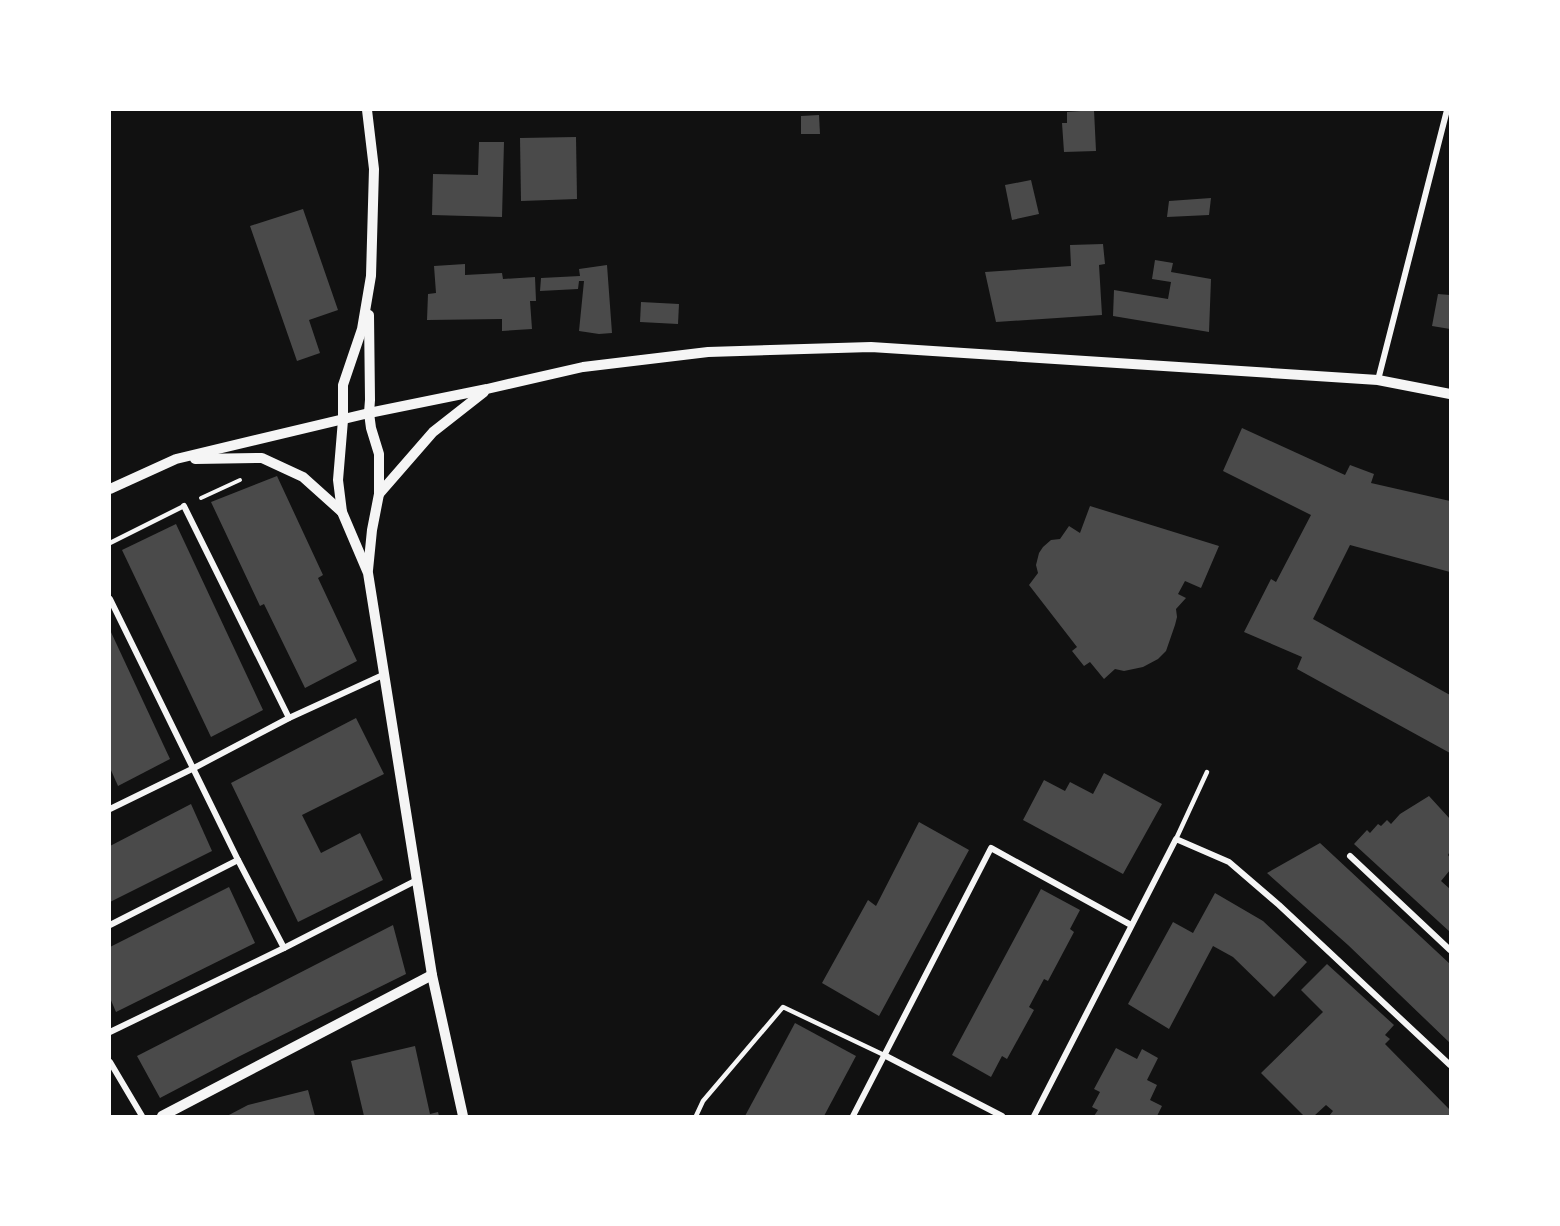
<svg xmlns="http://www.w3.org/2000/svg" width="1560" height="1226" font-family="'Source Sans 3',sans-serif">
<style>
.building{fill:#4a4a4a}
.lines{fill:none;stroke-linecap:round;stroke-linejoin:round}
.path{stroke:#f5f5f5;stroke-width:4}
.service{stroke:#f5f5f5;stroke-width:4.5}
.minor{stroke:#f5f5f5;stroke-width:6}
.tertiary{stroke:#f5f5f5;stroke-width:10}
</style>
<rect width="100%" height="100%" fill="#111"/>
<g class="building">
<path d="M 1094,110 L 1096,151 L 1064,152 L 1062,123 L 1067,123 L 1067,112 Z"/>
<path d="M 819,115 L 820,134 L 801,134 L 801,116 Z"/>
<path d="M 576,137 L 577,199 L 521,201 L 520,138 Z"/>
<path d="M 479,142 L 504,142 L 502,217 L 432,215 L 433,174 L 478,175 Z"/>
<path d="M 1031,180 L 1039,214 L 1012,220 L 1005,185 Z"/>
<path d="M 1211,198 L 1209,215 L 1167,217 L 1169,201 Z"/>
<path d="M 303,209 L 338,310 L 309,320 L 320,353 L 297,361 L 250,226 Z"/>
<path d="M 1103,244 L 1105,264 L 1099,265 L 1102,315 L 996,322 L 985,272 L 1071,266 L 1070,245 Z"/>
<path d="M 1155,260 L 1173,263 L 1171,272 L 1211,279 L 1209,332 L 1113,316 L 1114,290 L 1168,299 L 1171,282 L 1152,279 Z"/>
<path d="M 465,264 L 465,275 L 502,273 L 503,279 L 535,277 L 536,301 L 530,301 L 532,329 L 502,331 L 502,319 L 427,320 L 428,294 L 436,293 L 434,266 Z"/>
<path d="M 607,265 L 612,333 L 599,334 L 579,331 L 584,281 L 579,281 L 578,289 L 540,291 L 541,278 L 580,276 L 579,269 Z"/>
<path d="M 1438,294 L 1450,295 L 1450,329 L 1432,326 Z"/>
<path d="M 641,302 L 679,304 L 678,324 L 640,322 Z"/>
<path d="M 1242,428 L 1345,475 L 1350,465 L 1374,474 L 1371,483 L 1450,501 L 1450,572 L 1350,545 L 1313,619 L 1450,695 L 1450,753 L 1297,669 L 1302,657 L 1244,632 L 1271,579 L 1276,582 L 1311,515 L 1223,471 Z"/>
<path d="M 277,476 L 323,575 L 318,578 L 357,661 L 305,688 L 264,604 L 260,606 L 211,502 Z"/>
<path d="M 1090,506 L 1219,546 L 1201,588 L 1185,581 L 1178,594 L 1186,598 L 1176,609 L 1177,617 L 1175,625 L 1166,651 L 1158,659 L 1143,667 L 1124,671 L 1115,669 L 1104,679 L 1090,662 L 1084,666 L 1072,651 L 1077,647 L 1029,585 L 1038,573 L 1036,565 L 1039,553 L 1043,547 L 1051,540 L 1060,539 L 1069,526 L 1080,533 Z"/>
<path d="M 176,524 L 263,710 L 211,737 L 122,550 Z"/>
<path d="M 110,630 L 170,759 L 118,786 L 110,768 Z"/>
<path d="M 356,718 L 384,774 L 302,815 L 321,853 L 360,833 L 383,880 L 298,922 L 231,783 Z"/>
<path d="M 1104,773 L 1162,804 L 1123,874 L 1023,820 L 1044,780 L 1065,791 L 1070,782 L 1093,794 Z"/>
<path d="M 1429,796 L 1450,819 L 1450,851 L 1448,855 L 1450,858 L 1450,870 L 1441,881 L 1450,889 L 1450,932 L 1354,844 L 1367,830 L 1370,833 L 1378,824 L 1381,826 L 1387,820 L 1391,824 L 1400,814 Z"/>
<path d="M 191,804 L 212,851 L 110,902 L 110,846 Z"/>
<path d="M 919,822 L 969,850 L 879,1016 L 822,983 L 868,900 L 876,906 Z"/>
<path d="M 1320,843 L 1450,964 L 1450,1043 L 1348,945 L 1267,873 Z"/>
<path d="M 229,887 L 255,943 L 116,1012 L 110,998 L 110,947 Z"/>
<path d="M 1041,889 L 1080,910 L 1070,929 L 1074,932 L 1048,981 L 1044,979 L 1029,1007 L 1034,1010 L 1007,1059 L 1002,1056 L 991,1077 L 952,1055 Z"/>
<path d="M 1215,893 L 1263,921 L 1307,962 L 1274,997 L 1233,957 L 1213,946 L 1169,1029 L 1128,1004 L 1173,922 L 1193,933 Z"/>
<path d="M 393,925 L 406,974 L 238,1057 L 160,1098 L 137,1056 Z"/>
<path d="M 1327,964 L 1394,1025 L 1385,1035 L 1390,1039 L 1385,1044 L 1450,1110 L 1450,1116 L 1329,1116 L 1333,1111 L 1326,1105 L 1314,1116 L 1304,1116 L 1261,1073 L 1323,1012 L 1301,990 Z"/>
<path d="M 795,1023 L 856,1056 L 824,1116 L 745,1116 Z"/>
<path d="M 415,1046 L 430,1114 L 438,1112 L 439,1116 L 364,1116 L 351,1061 Z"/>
<path d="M 1116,1048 L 1137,1059 L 1142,1049 L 1158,1058 L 1147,1080 L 1157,1085 L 1150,1100 L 1162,1106 L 1157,1116 L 1094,1116 L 1098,1110 L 1092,1107 L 1100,1092 L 1094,1089 Z"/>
<path d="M 308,1090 L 315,1116 L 227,1116 L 248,1105 Z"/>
</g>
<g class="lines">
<path class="path" d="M 201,498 L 240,480"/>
<g class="service">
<path d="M 110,543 L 184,506"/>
<path d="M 1176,839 L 1207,772"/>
<path d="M 696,1116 L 703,1101 L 783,1007 L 884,1055"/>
</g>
<g class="minor">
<path d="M 1378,380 L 1447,110"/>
<path d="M 184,506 L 289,718"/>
<path d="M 110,599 L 238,860 L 284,948"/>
<path d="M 110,809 L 194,768 L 289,718 L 385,674"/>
<path d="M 1350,856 L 1450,950"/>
<path d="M 110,925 L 238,860"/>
<path d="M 110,1032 L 284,948 L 417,880"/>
<path d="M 884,1055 L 1002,1116"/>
<path d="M 110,1062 L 142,1116"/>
<path d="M 853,1116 L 991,848 L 1131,925"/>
<path d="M 1034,1116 L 1176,839 L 1229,862 L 1279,905 L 1450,1065"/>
</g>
<g class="tertiary">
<path d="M 367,110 L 374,169 L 371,276 L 362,329 L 343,385 L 343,420 L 338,480 L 342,512 L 368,573 L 432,975 L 463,1116"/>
<path d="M 195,459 L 262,458 L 303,477 L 342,512"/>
<path d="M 110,489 L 176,459 L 369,413 L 487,389 L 583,367 L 708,352 L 871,347 L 1378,380 L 1450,394"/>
<path d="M 379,494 L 433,432 L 484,392"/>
<path d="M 368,570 L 372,530 L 379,494 L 379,454 L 371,428 L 369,413 L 370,400 L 369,315"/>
<path d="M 162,1116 L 432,975"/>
</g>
</g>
<rect width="1560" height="1226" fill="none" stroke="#ffffff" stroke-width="222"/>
</svg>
